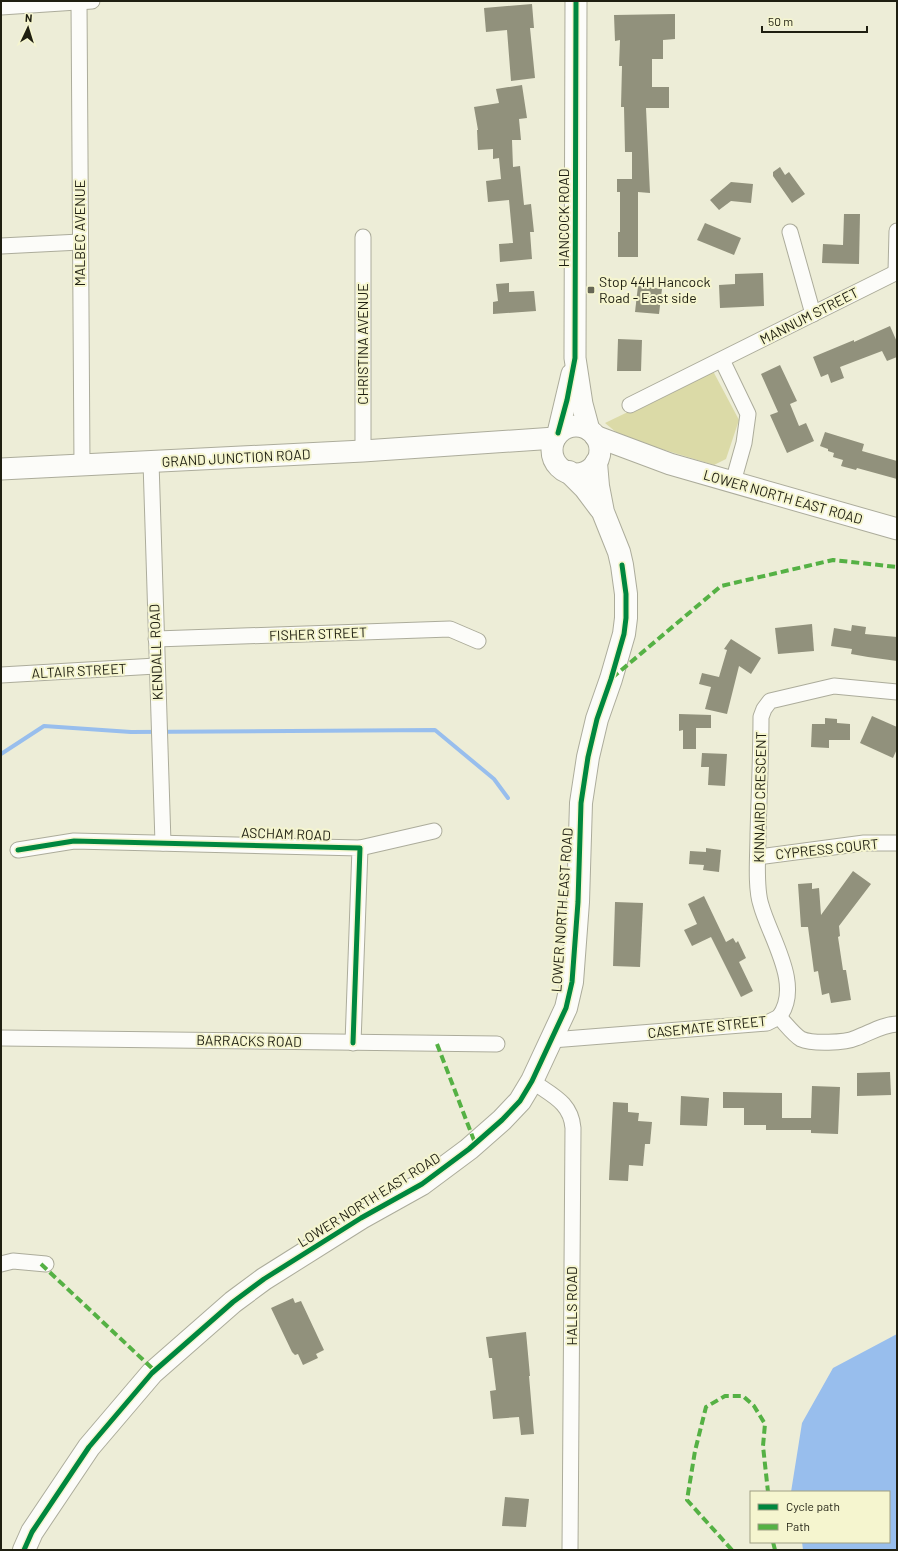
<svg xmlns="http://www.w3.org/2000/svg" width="898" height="1551" font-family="Barlow,sans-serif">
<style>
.green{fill:#dbdaa7}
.water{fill:#98beed}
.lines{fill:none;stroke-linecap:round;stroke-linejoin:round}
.stream{stroke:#98beed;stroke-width:4}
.building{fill:#91917c}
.street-casing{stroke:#acac9b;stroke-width:17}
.secondary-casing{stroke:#acac9b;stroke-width:23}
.primary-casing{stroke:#acac9b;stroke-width:24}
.street{stroke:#fcfcf9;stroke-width:15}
.secondary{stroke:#fcfcf9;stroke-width:21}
.primary{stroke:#fcfcf9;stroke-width:22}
.quiet{stroke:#55b144;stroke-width:4;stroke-dasharray:8 4;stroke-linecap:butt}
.cycleway-casing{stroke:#f5f5cf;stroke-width:8}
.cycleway{stroke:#00873e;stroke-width:5}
.poi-dot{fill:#676756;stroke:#f5f5cf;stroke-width:1.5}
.labels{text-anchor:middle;stroke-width:4;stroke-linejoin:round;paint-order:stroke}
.street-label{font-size:14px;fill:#1f1f11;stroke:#f5f5cf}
.poi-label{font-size:14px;fill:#1f1f11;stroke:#f5f5cf;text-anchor:start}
</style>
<rect width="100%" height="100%" fill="#ededd7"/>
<path class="green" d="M 713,371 L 739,420 L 726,459 L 714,465 L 622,437 L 605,423 Z"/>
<path class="water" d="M 897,1334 L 897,1550 L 803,1550 L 802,1542 L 889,1542 L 889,1492 L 791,1492 L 802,1423 L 833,1368 Z"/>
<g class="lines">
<path class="stream" d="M 1,754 L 44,726 L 131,732 L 435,730 L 494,779 L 508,798"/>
</g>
<g class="building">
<path d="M 532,4 L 534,28 L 530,28 L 535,78 L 511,81 L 507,30 L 486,32 L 484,8 Z"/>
<path d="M 675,14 L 675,39 L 663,40 L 663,59 L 652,59 L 652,87 L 669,87 L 669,108 L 646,108 L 650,193 L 638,192 L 638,257 L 618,257 L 618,232 L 620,232 L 620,192 L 617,192 L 617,179 L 632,179 L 632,152 L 625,152 L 624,107 L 621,107 L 622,66 L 619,66 L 620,40 L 615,41 L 614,15 Z"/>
<path d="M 522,85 L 527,118 L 519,119 L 521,140 L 512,140 L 513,167 L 520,166 L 524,205 L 531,204 L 534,232 L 530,232 L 532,259 L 500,262 L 499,244 L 513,243 L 509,200 L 488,202 L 486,181 L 501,179 L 499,158 L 493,159 L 493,149 L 478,150 L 477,130 L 478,130 L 474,107 L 499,103 L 496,89 Z"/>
<path d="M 780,167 L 785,175 L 789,172 L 805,194 L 792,203 L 773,176 L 773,172 Z"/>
<path d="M 731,182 L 753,184 L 751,203 L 731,201 L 719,210 L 710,200 Z"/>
<path d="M 844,214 L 860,214 L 859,264 L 822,263 L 823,244 L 843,245 Z"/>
<path d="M 705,223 L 741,238 L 734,255 L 697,240 Z"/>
<path d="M 763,273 L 764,306 L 720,308 L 719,285 L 735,284 L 735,274 Z"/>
<path d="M 509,283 L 509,292 L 534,291 L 536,311 L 493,314 L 493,302 L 498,301 L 496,284 Z"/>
<path d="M 638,286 L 662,289 L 659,314 L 635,312 Z"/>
<path d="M 890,326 L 897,342 L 897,357 L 887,361 L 882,351 L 840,367 L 844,378 L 831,383 L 828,374 L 821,377 L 813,357 L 854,340 L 854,342 Z"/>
<path d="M 618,339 L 642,340 L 641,371 L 617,371 Z"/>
<path d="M 780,365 L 797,401 L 790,404 L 799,426 L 806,423 L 814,441 L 787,453 L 770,415 L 778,412 L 761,374 Z"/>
<path d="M 825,432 L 864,444 L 862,451 L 897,461 L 897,479 L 857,468 L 856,470 L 841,466 L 843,460 L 833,457 L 834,453 L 828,451 L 828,449 L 820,446 Z"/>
<path d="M 812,624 L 814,651 L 778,654 L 775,628 Z"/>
<path d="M 852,625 L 866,627 L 865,634 L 897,637 L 897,661 L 868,657 L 851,654 L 852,649 L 831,646 L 834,628 L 851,631 Z"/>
<path d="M 731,639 L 761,658 L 751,674 L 739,666 L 727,714 L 705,709 L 711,687 L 699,684 L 702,673 L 719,677 L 727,650 L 724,649 Z"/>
<path d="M 679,714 L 711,715 L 711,728 L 696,728 L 696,749 L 683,749 L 683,730 L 679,731 Z"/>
<path d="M 872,716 L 897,727 L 897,749 L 893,758 L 860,743 Z"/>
<path d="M 825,718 L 837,719 L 837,723 L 850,724 L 850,740 L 829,740 L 829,748 L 811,747 L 812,724 L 825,724 Z"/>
<path d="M 702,753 L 727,754 L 725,786 L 708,785 L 709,767 L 701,767 Z"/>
<path d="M 706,848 L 721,850 L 719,872 L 703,870 L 704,865 L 689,864 L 690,851 L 706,852 Z"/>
<path d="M 853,871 L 871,884 L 839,926 L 840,936 L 838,937 L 843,970 L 846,970 L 851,1000 L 831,1003 L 829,993 L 822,995 L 818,971 L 814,972 L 808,927 L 801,927 L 798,884 L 812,883 L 812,889 L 819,888 L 821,915 Z"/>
<path d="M 704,896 L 726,942 L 733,938 L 736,943 L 738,941 L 746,958 L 739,962 L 753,991 L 741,997 L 711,937 L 692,946 L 684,930 L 697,924 L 688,904 Z"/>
<path d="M 615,902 L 643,903 L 640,967 L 613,966 Z"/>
<path d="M 890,1072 L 891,1095 L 857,1096 L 857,1073 Z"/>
<path d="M 812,1086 L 840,1087 L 838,1134 L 811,1133 L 811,1130 L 766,1130 L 766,1125 L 744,1125 L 744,1108 L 723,1108 L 723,1092 L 782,1093 L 782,1118 L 811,1118 Z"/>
<path d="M 681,1096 L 709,1098 L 707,1126 L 680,1125 Z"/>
<path d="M 613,1102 L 628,1103 L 628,1112 L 639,1113 L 638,1121 L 652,1122 L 650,1144 L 645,1144 L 643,1166 L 629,1165 L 628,1181 L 609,1180 Z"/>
<path d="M 293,1298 L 295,1303 L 301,1301 L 324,1350 L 316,1354 L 318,1358 L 303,1365 L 298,1354 L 295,1355 L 292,1352 L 271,1308 Z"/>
<path d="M 526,1332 L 530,1376 L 529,1376 L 534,1434 L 521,1435 L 519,1417 L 493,1419 L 490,1391 L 496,1390 L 492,1358 L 489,1358 L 486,1337 Z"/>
<path d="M 505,1497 L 529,1499 L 526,1527 L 502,1526 Z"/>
</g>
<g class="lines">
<g class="street-casing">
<g id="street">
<path d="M 79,2 L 82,465"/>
<path d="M 1,7 L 92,1"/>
<path d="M 790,232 L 813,314"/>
<path d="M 363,237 L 363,451"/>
<path d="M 1,246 L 80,242"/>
<path d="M 896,272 L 897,231"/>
<path d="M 722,360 L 748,414 L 744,443 L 733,482"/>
<path d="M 630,405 L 897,272"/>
<path d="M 151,462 L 163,843"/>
<path d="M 156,639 L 450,629 L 478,641"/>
<path d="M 1,675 L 156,666"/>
<path d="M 360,848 L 434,831"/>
<path d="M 18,850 L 74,841 L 360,848 L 353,1043"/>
<path d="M 758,857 L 864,843 L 897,843"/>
<path d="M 779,1017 C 803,985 770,938 761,905 C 755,887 758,855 758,835 C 759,796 761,756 761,717 L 764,709 L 770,701 L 834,686 L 897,692"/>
<path d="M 1,1038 L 497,1044"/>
<path d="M 552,1040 L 767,1023 L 779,1017 C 785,1023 794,1035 801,1039 C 812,1044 845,1043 856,1038 C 870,1033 881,1025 897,1024"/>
<path d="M 532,1081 C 551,1095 571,1102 573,1128 L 570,1550"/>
<path d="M 1,1264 L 13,1261 L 46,1264"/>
</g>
</g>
<g class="secondary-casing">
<g id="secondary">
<path d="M 576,1 L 575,358 L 582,404 L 589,430"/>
<circle cx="576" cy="450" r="24"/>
<path d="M 558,433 L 572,374"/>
<path d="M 595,436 L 670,464 L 897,529"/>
<path d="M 1,469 L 363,451 L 555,438"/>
</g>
</g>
<g class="primary-casing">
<g id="primary">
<path d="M 569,472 L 585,488 L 600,508"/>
<path d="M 24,1550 L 32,1532 L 89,1447 L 152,1373 L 233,1302 L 264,1279 L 361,1218 L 422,1184 L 469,1149 L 502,1120 L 520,1101 L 532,1081 L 566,1008 L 572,982 L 578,902 L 581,803 L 588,757 L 597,719 L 611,679 L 624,634 L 626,618 L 626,594 L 622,565 L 619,552 L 603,512 L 598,486 L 596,463"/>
</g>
</g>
<use href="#street" class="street"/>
<use href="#secondary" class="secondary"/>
<use href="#primary" class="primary"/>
<g class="quiet">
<path d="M 612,678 L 721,586 L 833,560 L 897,567"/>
<path d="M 437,1044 L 475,1143"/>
<path d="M 41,1264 L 155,1371"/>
<path d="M 773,1542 L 775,1550"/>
<path d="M 732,1550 L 687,1500 L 695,1451 L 706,1407 L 725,1396 L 743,1396 L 754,1406 L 765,1424 L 763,1446 L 768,1492"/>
</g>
<g class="cycleway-casing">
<g id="cycleway">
<path d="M 558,433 L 567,400 L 575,358 L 576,1"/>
<path d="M 18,850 L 74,841 L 360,848 L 353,1043"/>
<path d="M 24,1550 L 32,1532 L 89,1447 L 152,1373 L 233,1302 L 264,1279 L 361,1218 L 422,1184 L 469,1149 L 502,1120 L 520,1101 L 532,1081 L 566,1008 L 572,982 L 578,902 L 581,803 L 588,757 L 597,719 L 611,679 L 624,634 L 626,618 L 626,594 L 622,565"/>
</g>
</g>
<use href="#cycleway" class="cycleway"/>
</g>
<rect class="poi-dot" x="587" y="286" width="8" height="8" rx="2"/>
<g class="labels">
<g class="street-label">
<text transform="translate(564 218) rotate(-90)" y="5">HANCOCK ROAD</text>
<text transform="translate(80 233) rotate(-90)" y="5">MALBEC AVENUE</text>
<text transform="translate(809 316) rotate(-27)" y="5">MANNUM STREET</text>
<text transform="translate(363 344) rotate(-90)" y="5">CHRISTINA AVENUE</text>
<text transform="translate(236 458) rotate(-3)" y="5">GRAND JUNCTION ROAD</text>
<text transform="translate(783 497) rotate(16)" y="5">LOWER NORTH EAST ROAD</text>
<text transform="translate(318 634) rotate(-2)" y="5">FISHER STREET</text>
<text transform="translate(156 652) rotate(-92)" y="5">KENDALL ROAD</text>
<text transform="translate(79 671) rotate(-3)" y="5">ALTAIR STREET</text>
<text transform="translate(760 797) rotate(-89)" y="5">KINNAIRD CRESCENT</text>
<text transform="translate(286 834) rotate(2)" y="5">ASCHAM ROAD</text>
<text transform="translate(827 849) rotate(-6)" y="5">CYPRESS COURT</text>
<text transform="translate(562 910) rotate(-86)" y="5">LOWER NORTH EAST ROAD</text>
<text transform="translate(707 1027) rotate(-6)" y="5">CASEMATE STREET</text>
<text transform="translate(249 1041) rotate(1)" y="5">BARRACKS ROAD</text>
<text transform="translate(369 1200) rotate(-32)" y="5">LOWER NORTH EAST ROAD</text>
<text transform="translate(572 1306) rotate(-90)" y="5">HALLS ROAD</text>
</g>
<g class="poi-label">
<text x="599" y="287">Stop 44H Hancock<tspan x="599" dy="16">Road - East side</tspan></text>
</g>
</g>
<rect width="898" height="1551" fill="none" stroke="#1f1f11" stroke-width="4"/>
<rect x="750" y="1491" width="140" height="52" fill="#f5f5cf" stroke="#9f9f83"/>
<rect x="758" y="1504" width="20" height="6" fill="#00873e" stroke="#9f9f83"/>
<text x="786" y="1511" font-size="12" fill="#1f1f11">Cycle path</text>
<rect x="758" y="1524" width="20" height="6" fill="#55b144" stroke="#9f9f83"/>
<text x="786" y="1531" font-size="12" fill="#1f1f11">Path</text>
<g transform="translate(28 28) rotate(4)" stroke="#f5f5cf" stroke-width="3" paint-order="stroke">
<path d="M0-3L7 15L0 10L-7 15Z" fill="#1f1f11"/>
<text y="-6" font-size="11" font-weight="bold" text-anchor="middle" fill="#1f1f11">N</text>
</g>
<path d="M762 26v6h105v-6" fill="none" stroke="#1f1f11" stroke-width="2"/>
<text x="768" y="26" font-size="12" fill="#1f1f11" stroke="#f5f5cf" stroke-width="3" paint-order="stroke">50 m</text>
</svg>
